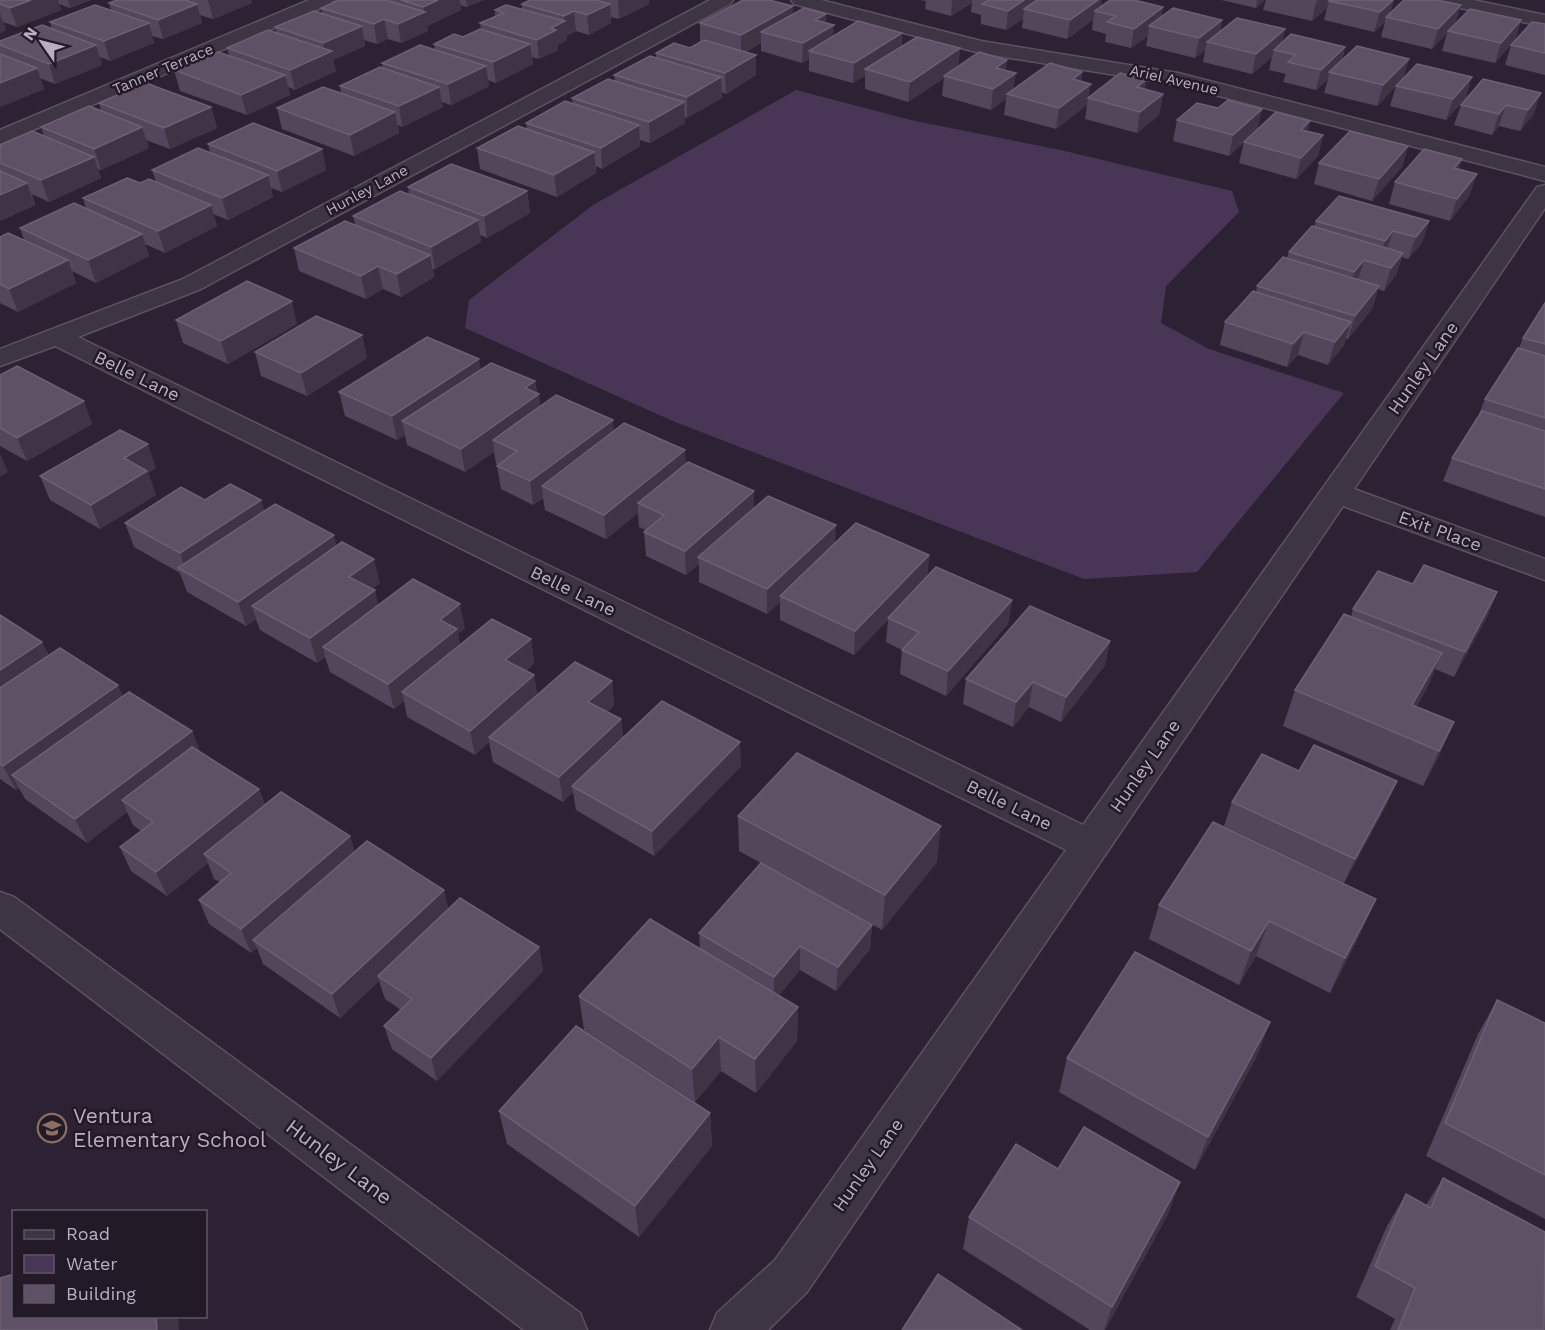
<svg xmlns="http://www.w3.org/2000/svg" width="1545" height="1330" font-family="'Work Sans',sans-serif">
<style>
.water{fill:#493656}
.lines{fill:none;stroke-linecap:round;stroke-linejoin:round}
.minor-casing{stroke:#5c5262;stroke-width:3}
.minor{fill:#3e3544;fill-rule:evenodd}
.wall{fill:#53465b}
.shaded-wall{fill:#3f3346}
.building{fill:#5e5166;stroke:#6c6074;stroke-width:1.5}
.labels{text-anchor:middle;stroke-width:5;stroke-linejoin:round;paint-order:stroke}
.far-street-label{font-size:15px;fill:#baafc1;stroke:#231a28}
.street-label{font-size:18px;fill:#baafc1;stroke:#231a28}
.near-poi-label{font-size:21px;fill:#baafc1;stroke:#231a28;text-anchor:start}
.near-street-label{font-size:21px;fill:#baafc1;stroke:#231a28}
</style>
<rect width="100%" height="100%" fill="#2c2233"/>
<path class="water" d="M 796,90 L 915,121 L 1065,151 L 1232,191 L 1239,212 L 1166,286 L 1161,323 L 1209,349 L 1344,393 L 1197,572 L 1084,579 L 675,422 L 465,328 L 469,300 L 593,205 Z"/>
<g class="lines">
<g class="minor-casing">
<g id="minor">
<path d="M 309,0 L 334,0 L 331,4 L 0,144 L 0,130 Z"/>
<path d="M 710,0 L 733,0 L 730,4 L 201,289 L 78,337 L 1083,825 L 1537,187 L 1545,185 L 1545,208 L 1354,489 L 1545,559 L 1545,580 L 1343,506 L 807,1292 L 768,1330 L 710,1330 L 717,1313 L 775,1260 L 1066,850 L 55,346 L 0,366 L 0,349 L 183,279 Z"/>
<path d="M 791,0 L 821,0 L 981,41 L 1178,73 L 1545,167 L 1545,181 L 1177,85 L 980,53 L 794,4 Z"/>
<path d="M 1438,0 L 1473,0 L 1545,15 L 1545,27 L 1447,5 Z"/>
<path d="M 0,892 L 14,897 L 580,1313 L 587,1330 L 524,1330 L 0,929 Z"/>
</g>
</g>
<use href="#minor" class="minor"/>
</g>
<g class="wall">
<path d="M 0,0 L 91,0 L 70,8 L 59,4 L 61,10 L 17,27 L 3,22 L 6,30 L 0,33 Z"/>
<path d="M 117,0 L 251,0 L 252,3 L 213,19 L 200,15 L 202,23 L 163,39 L 152,36 L 154,43 L 110,61 L 100,57 L 102,65 L 55,84 L 40,78 L 44,89 L 0,107 L 0,41 L 52,29 L 50,22 L 111,10 L 109,3 Z"/>
<path d="M 339,0 L 483,0 L 467,7 L 460,5 L 461,10 L 427,26 L 428,31 L 401,43 L 388,39 L 377,44 L 364,40 L 365,46 L 333,60 L 336,71 L 295,90 L 288,87 L 290,95 L 247,115 L 180,91 L 174,70 L 229,56 L 227,48 L 276,33 L 275,27 L 322,13 L 321,8 Z"/>
<path d="M 530,0 L 649,0 L 649,4 L 619,19 L 611,17 L 611,23 L 589,35 L 576,31 L 566,36 L 567,40 L 558,45 L 558,50 L 539,59 L 532,57 L 533,64 L 496,83 L 488,80 L 489,86 L 451,105 L 442,102 L 443,107 L 402,127 L 398,125 L 399,133 L 354,156 L 282,129 L 277,108 L 341,93 L 340,86 L 383,68 L 382,63 L 435,49 L 434,44 L 463,37 L 481,29 L 480,23 L 495,16 L 495,10 L 522,9 L 522,4 Z"/>
<path d="M 920,0 L 1037,0 L 1102,6 L 1163,7 L 1161,17 L 1222,20 L 1220,32 L 1285,29 L 1282,42 L 1345,47 L 1342,61 L 1409,59 L 1403,78 L 1466,98 L 1446,120 L 1390,106 L 1396,86 L 1377,106 L 1324,93 L 1328,79 L 1316,90 L 1283,82 L 1286,74 L 1269,70 L 1272,57 L 1252,74 L 1203,62 L 1205,50 L 1195,58 L 1146,46 L 1148,36 L 1131,48 L 1105,42 L 1106,34 L 1092,30 L 1093,20 L 1067,39 L 1022,28 L 1023,19 L 1006,30 L 981,24 L 981,15 L 971,12 L 972,3 L 951,16 L 925,9 L 926,1 Z"/>
<path d="M 1221,0 L 1265,0 L 1256,8 Z"/>
<path d="M 1266,0 L 1394,0 L 1390,13 L 1455,24 L 1521,20 L 1515,40 L 1495,63 L 1442,51 L 1447,33 L 1432,49 L 1381,37 L 1385,22 L 1374,32 L 1324,20 L 1327,8 L 1312,21 L 1263,10 Z"/>
<path d="M 793,6 L 792,14 L 826,14 L 826,23 L 834,36 L 902,33 L 902,46 L 960,48 L 958,66 L 1006,70 L 1014,89 L 1082,72 L 1081,81 L 1089,97 L 1146,80 L 1145,89 L 1163,94 L 1159,115 L 1137,133 L 1085,119 L 1087,105 L 1056,129 L 1004,115 L 1006,99 L 991,110 L 942,96 L 944,78 L 908,102 L 865,89 L 865,76 L 853,83 L 809,71 L 809,59 L 802,63 L 761,51 L 761,43 L 746,52 L 756,55 L 756,75 L 726,94 L 722,92 L 722,98 L 687,118 L 684,117 L 685,123 L 650,143 L 640,140 L 640,146 L 602,169 L 596,166 L 596,173 L 557,197 L 480,169 L 477,148 L 527,129 L 526,123 L 573,104 L 572,98 L 615,81 L 614,75 L 656,58 L 656,53 L 690,48 L 700,42 L 700,23 Z"/>
<path d="M 1545,24 L 1545,75 L 1505,65 L 1511,45 Z"/>
<path d="M 1483,79 L 1534,114 L 1520,131 L 1499,126 L 1492,135 L 1454,125 L 1461,105 Z"/>
<path d="M 99,103 L 211,107 L 217,128 L 170,149 L 146,140 L 149,148 L 101,170 L 98,169 L 101,178 L 49,202 L 32,194 L 35,205 L 0,221 L 0,145 L 44,136 L 41,127 L 101,111 Z"/>
<path d="M 1218,108 L 1262,109 L 1257,130 L 1229,156 L 1173,141 L 1177,120 Z"/>
<path d="M 1307,131 L 1323,135 L 1318,156 L 1296,179 L 1239,163 L 1244,142 Z"/>
<path d="M 208,144 L 322,149 L 326,170 L 282,192 L 271,188 L 273,197 L 228,220 L 213,214 L 217,226 L 165,253 L 145,244 L 149,256 L 96,283 L 72,271 L 76,283 L 18,312 L 0,303 L 0,237 L 24,240 L 20,228 L 86,209 L 83,198 L 140,183 L 156,182 L 152,170 L 210,153 Z"/>
<path d="M 1408,146 L 1402,167 L 1372,201 L 1314,184 L 1319,163 Z"/>
<path d="M 1458,169 L 1477,174 L 1469,196 L 1450,221 L 1389,204 L 1395,182 Z"/>
<path d="M 408,187 L 527,191 L 530,213 L 487,238 L 480,235 L 481,242 L 435,269 L 433,269 L 434,277 L 401,297 L 383,289 L 366,299 L 299,271 L 294,248 L 355,224 L 353,216 L 409,194 Z"/>
<path d="M 1316,221 L 1429,221 L 1422,243 L 1408,259 L 1402,257 L 1396,275 L 1384,291 L 1378,289 L 1372,309 L 1348,339 L 1346,339 L 1344,345 L 1328,365 L 1298,355 L 1287,367 L 1220,345 L 1225,322 L 1256,292 L 1257,286 L 1287,258 L 1289,252 L 1314,227 Z"/>
<path d="M 1545,303 L 1545,517 L 1443,481 L 1452,458 L 1479,414 L 1485,399 L 1519,348 L 1523,338 Z"/>
<path d="M 176,320 L 297,324 L 228,364 L 183,343 Z"/>
<path d="M 362,335 L 367,358 L 307,396 L 261,376 L 255,352 Z"/>
<path d="M 481,369 L 535,381 L 537,393 L 540,406 L 614,431 L 686,464 L 754,508 L 835,543 L 929,555 L 927,577 L 1012,600 L 1008,624 L 946,696 L 900,674 L 902,650 L 886,642 L 888,620 L 854,655 L 780,620 L 780,602 L 767,614 L 699,582 L 699,564 L 686,575 L 646,556 L 644,532 L 646,530 L 639,527 L 638,513 L 606,539 L 545,510 L 543,498 L 533,505 L 501,489 L 497,466 L 498,465 L 496,464 L 494,452 L 465,472 L 407,445 L 405,435 L 397,440 L 345,416 L 339,392 Z"/>
<path d="M 0,375 L 92,424 L 27,461 L 0,446 Z"/>
<path d="M 156,468 L 148,473 L 156,495 L 100,529 L 50,500 L 40,476 Z"/>
<path d="M 205,500 L 261,500 L 264,511 L 337,546 L 380,583 L 372,589 L 375,590 L 378,606 L 465,628 L 458,634 L 460,645 L 531,639 L 534,663 L 526,671 L 534,675 L 537,695 L 612,681 L 614,705 L 607,712 L 621,719 L 623,738 L 741,766 L 654,856 L 576,810 L 573,792 L 563,802 L 493,762 L 489,742 L 475,755 L 407,717 L 404,701 L 394,709 L 330,672 L 325,657 L 317,663 L 260,630 L 256,619 L 246,626 L 187,592 L 180,573 L 134,547 L 125,523 Z"/>
<path d="M 1413,584 L 1497,592 L 1487,617 L 1454,677 L 1435,669 L 1427,688 L 1416,707 L 1454,722 L 1438,758 L 1423,786 L 1283,726 L 1295,690 L 1351,617 L 1353,609 Z"/>
<path d="M 0,615 L 42,642 L 49,656 L 123,696 L 192,731 L 200,752 L 259,789 L 265,805 L 350,836 L 355,852 L 448,909 L 539,947 L 543,971 L 437,1081 L 392,1049 L 384,1026 L 401,1010 L 385,999 L 379,981 L 340,1018 L 263,964 L 257,948 L 251,953 L 209,924 L 199,900 L 220,882 L 214,879 L 208,863 L 167,896 L 131,871 L 120,847 L 141,831 L 133,825 L 127,812 L 87,843 L 25,799 L 19,788 L 16,790 L 0,779 Z"/>
<path d="M 1110,641 L 1105,665 L 1061,722 L 1029,707 L 1013,727 L 963,704 L 966,679 Z"/>
<path d="M 1299,771 L 1386,806 L 1344,883 L 1224,826 L 1232,802 Z"/>
<path d="M 738,816 L 937,862 L 882,930 L 739,851 Z"/>
<path d="M 1376,899 L 1360,934 L 1330,993 L 1256,956 L 1239,985 L 1149,939 L 1159,905 Z"/>
<path d="M 872,925 L 870,949 L 836,991 L 800,970 L 779,995 L 798,1007 L 797,1041 L 756,1093 L 721,1071 L 695,1102 L 584,1030 L 579,996 L 700,948 L 699,933 Z"/>
<path d="M 1497,1000 L 1545,1023 L 1545,1219 L 1426,1156 L 1478,1034 Z"/>
<path d="M 1270,1022 L 1257,1056 L 1195,1170 L 1059,1092 L 1067,1058 Z"/>
<path d="M 499,1111 L 710,1113 L 712,1146 L 639,1237 L 507,1144 Z"/>
<path d="M 1443,1178 L 1544,1330 L 1390,1330 L 1395,1319 L 1356,1297 L 1387,1226 L 1406,1194 L 1426,1205 Z"/>
<path d="M 1180,1182 L 1168,1214 L 1105,1330 L 1090,1330 L 963,1249 L 969,1217 Z"/>
</g>
<g class="shaded-wall">
<path d="M 31,0 L 58,0 L 61,10 L 17,27 L 10,8 Z"/>
<path d="M 68,0 L 91,0 L 70,8 Z"/>
<path d="M 208,0 L 251,0 L 252,3 L 213,19 Z"/>
<path d="M 438,0 L 460,0 L 461,10 L 427,26 L 428,31 L 401,43 L 398,24 L 424,12 L 423,7 Z"/>
<path d="M 466,0 L 483,0 L 467,7 Z"/>
<path d="M 618,0 L 649,0 L 649,4 L 619,19 Z"/>
<path d="M 952,0 L 972,0 L 972,3 L 951,16 Z"/>
<path d="M 1024,0 L 1037,0 L 1024,9 L 1023,19 L 1006,30 L 1008,11 Z"/>
<path d="M 1098,0 L 1102,0 L 1101,12 L 1095,11 L 1093,20 L 1067,39 L 1070,20 Z"/>
<path d="M 1257,0 L 1265,0 L 1256,8 Z"/>
<path d="M 1318,0 L 1336,0 L 1329,1 L 1327,8 L 1312,21 L 1316,2 Z"/>
<path d="M 1393,0 L 1394,0 L 1389,18 L 1386,17 L 1385,22 L 1374,32 L 1380,12 Z"/>
<path d="M 197,4 L 202,23 L 163,39 L 158,20 Z"/>
<path d="M 610,4 L 611,23 L 589,35 L 587,15 Z"/>
<path d="M 1461,5 L 1455,25 L 1432,49 L 1438,29 Z"/>
<path d="M 793,6 L 792,26 L 761,32 L 761,43 L 741,55 L 741,35 Z"/>
<path d="M 1163,7 L 1160,26 L 1149,26 L 1148,36 L 1131,48 L 1134,29 Z"/>
<path d="M 574,11 L 576,31 L 566,36 L 567,40 L 558,45 L 558,50 L 539,59 L 537,40 L 551,28 L 564,21 L 564,16 Z"/>
<path d="M 0,13 L 6,30 L 0,33 Z"/>
<path d="M 826,14 L 826,30 L 834,25 L 833,45 L 809,51 L 809,59 L 802,63 L 803,43 L 815,20 Z"/>
<path d="M 384,19 L 388,39 L 377,44 L 374,24 Z"/>
<path d="M 1222,20 L 1218,39 L 1207,42 L 1205,50 L 1195,58 L 1199,38 Z"/>
<path d="M 1521,20 L 1515,40 L 1495,63 L 1501,43 Z"/>
<path d="M 149,23 L 154,43 L 110,61 L 104,41 Z"/>
<path d="M 362,26 L 365,46 L 333,60 L 336,71 L 295,90 L 290,70 L 325,54 L 323,43 Z"/>
<path d="M 1285,29 L 1281,49 L 1274,50 L 1272,57 L 1252,74 L 1256,54 Z"/>
<path d="M 902,33 L 901,53 L 865,69 L 865,76 L 853,83 L 854,63 Z"/>
<path d="M 530,44 L 533,64 L 496,83 L 493,62 Z"/>
<path d="M 96,45 L 102,65 L 55,84 L 49,64 Z"/>
<path d="M 1345,47 L 1340,67 L 1329,72 L 1328,79 L 1316,90 L 1321,70 Z"/>
<path d="M 960,48 L 958,68 L 944,76 L 944,78 L 908,102 L 910,82 Z"/>
<path d="M 756,55 L 756,75 L 726,94 L 725,73 Z"/>
<path d="M 1409,59 L 1403,79 L 1377,106 L 1383,85 Z"/>
<path d="M 1007,60 L 1005,80 L 996,68 Z"/>
<path d="M 486,66 L 489,86 L 451,105 L 448,84 Z"/>
<path d="M 37,68 L 44,89 L 0,107 L 0,83 Z"/>
<path d="M 1082,72 L 1079,92 L 1073,79 Z"/>
<path d="M 1016,73 L 1013,93 L 1007,94 L 1006,99 L 991,110 L 993,89 Z"/>
<path d="M 285,75 L 290,95 L 247,115 L 241,95 Z"/>
<path d="M 721,77 L 722,98 L 687,118 L 687,97 Z"/>
<path d="M 1472,77 L 1466,98 L 1446,120 L 1453,99 Z"/>
<path d="M 1146,80 L 1143,100 L 1137,87 Z"/>
<path d="M 1091,84 L 1087,105 L 1056,129 L 1059,108 Z"/>
<path d="M 439,87 L 443,107 L 402,127 L 399,106 Z"/>
<path d="M 1541,93 L 1534,114 L 1520,131 L 1528,110 Z"/>
<path d="M 1163,94 L 1159,115 L 1137,133 L 1140,112 Z"/>
<path d="M 684,102 L 685,123 L 650,143 L 649,122 Z"/>
<path d="M 1506,105 L 1499,126 L 1492,135 L 1499,114 Z"/>
<path d="M 211,107 L 217,128 L 170,149 L 164,128 Z"/>
<path d="M 1262,109 L 1257,130 L 1229,156 L 1233,135 Z"/>
<path d="M 395,112 L 399,133 L 354,156 L 350,135 Z"/>
<path d="M 1310,121 L 1305,142 L 1301,130 Z"/>
<path d="M 639,125 L 640,146 L 602,169 L 601,148 Z"/>
<path d="M 142,127 L 149,148 L 101,170 L 94,149 Z"/>
<path d="M 1323,135 L 1318,156 L 1296,179 L 1301,158 Z"/>
<path d="M 1408,146 L 1402,167 L 1372,201 L 1379,179 Z"/>
<path d="M 322,149 L 326,170 L 282,192 L 277,171 Z"/>
<path d="M 594,152 L 596,173 L 557,197 L 554,175 Z"/>
<path d="M 94,157 L 101,178 L 49,202 L 41,180 Z"/>
<path d="M 1462,159 L 1455,181 L 1454,168 Z"/>
<path d="M 1477,174 L 1469,196 L 1450,221 L 1457,199 Z"/>
<path d="M 268,175 L 273,197 L 228,220 L 222,198 Z"/>
<path d="M 27,183 L 35,205 L 0,221 L 0,195 Z"/>
<path d="M 527,191 L 530,213 L 487,238 L 484,216 Z"/>
<path d="M 211,205 L 217,226 L 165,253 L 158,231 Z"/>
<path d="M 478,220 L 481,242 L 435,269 L 431,247 Z"/>
<path d="M 1429,221 L 1422,243 L 1408,259 L 1416,237 Z"/>
<path d="M 1393,231 L 1386,253 L 1378,263 L 1385,241 Z"/>
<path d="M 142,234 L 149,256 L 96,283 L 88,260 Z"/>
<path d="M 1403,253 L 1396,275 L 1384,291 L 1391,268 Z"/>
<path d="M 430,255 L 434,277 L 401,297 L 397,274 Z"/>
<path d="M 68,260 L 76,283 L 18,312 L 9,289 Z"/>
<path d="M 1364,260 L 1357,283 L 1347,294 L 1354,272 Z"/>
<path d="M 378,266 L 383,289 L 366,299 L 361,276 Z"/>
<path d="M 1379,286 L 1372,309 L 1348,339 L 1355,316 Z"/>
<path d="M 292,301 L 297,324 L 228,364 L 221,341 Z"/>
<path d="M 1351,322 L 1344,345 L 1328,365 L 1335,342 Z"/>
<path d="M 1304,332 L 1298,355 L 1287,367 L 1293,344 Z"/>
<path d="M 362,335 L 367,358 L 307,396 L 301,373 Z"/>
<path d="M 479,359 L 483,382 L 402,421 L 405,435 L 397,440 L 392,416 Z"/>
<path d="M 535,381 L 537,396 L 539,394 L 542,418 L 493,440 L 494,452 L 465,472 L 461,449 L 525,388 Z"/>
<path d="M 84,401 L 92,424 L 27,461 L 17,438 Z"/>
<path d="M 613,420 L 615,443 L 542,486 L 543,498 L 533,505 L 530,481 Z"/>
<path d="M 148,444 L 156,468 L 148,473 L 156,495 L 100,529 L 91,505 L 124,458 Z"/>
<path d="M 685,450 L 687,473 L 638,503 L 638,513 L 606,539 L 604,515 Z"/>
<path d="M 0,453 L 8,472 L 0,477 Z"/>
<path d="M 754,491 L 754,515 L 698,557 L 699,564 L 686,575 L 685,551 Z"/>
<path d="M 261,500 L 268,524 L 187,573 L 180,553 Z"/>
<path d="M 836,525 L 835,549 L 780,596 L 780,602 L 767,614 L 767,589 Z"/>
<path d="M 334,535 L 340,559 L 252,606 L 256,619 L 246,626 L 238,602 Z"/>
<path d="M 929,555 L 927,579 L 888,618 L 888,620 L 854,655 L 855,631 Z"/>
<path d="M 374,559 L 380,583 L 356,601 L 349,577 Z"/>
<path d="M 375,590 L 380,615 L 323,647 L 325,657 L 317,663 L 310,638 Z"/>
<path d="M 1497,592 L 1487,617 L 1454,677 L 1465,652 Z"/>
<path d="M 1012,600 L 1008,624 L 946,696 L 948,671 Z"/>
<path d="M 460,604 L 465,628 L 458,634 L 462,654 L 402,692 L 404,701 L 394,709 L 388,684 L 440,620 Z"/>
<path d="M 531,639 L 534,663 L 510,684 L 505,660 Z"/>
<path d="M 1110,641 L 1105,665 L 1061,722 L 1066,697 Z"/>
<path d="M 42,642 L 53,666 L 0,702 L 0,670 Z"/>
<path d="M 1442,653 L 1427,688 L 1401,735 L 1412,705 Z"/>
<path d="M 534,675 L 538,700 L 489,737 L 489,742 L 475,755 L 470,731 Z"/>
<path d="M 612,681 L 614,705 L 591,726 L 588,702 Z"/>
<path d="M 1033,682 L 1029,707 L 1013,727 L 1016,702 Z"/>
<path d="M 118,685 L 129,710 L 12,775 L 19,788 L 16,790 L 3,766 Z"/>
<path d="M 621,719 L 624,744 L 572,786 L 573,792 L 563,802 L 559,777 Z"/>
<path d="M 1454,722 L 1438,758 L 1423,786 L 1439,751 Z"/>
<path d="M 192,731 L 201,756 L 122,800 L 127,812 L 87,843 L 75,819 Z"/>
<path d="M 740,742 L 741,766 L 654,856 L 652,831 Z"/>
<path d="M 1397,781 L 1386,806 L 1344,883 L 1355,859 Z"/>
<path d="M 259,789 L 268,814 L 204,854 L 208,863 L 167,896 L 156,872 Z"/>
<path d="M 941,826 L 937,862 L 882,930 L 885,895 Z"/>
<path d="M 350,836 L 357,860 L 253,940 L 257,948 L 251,953 L 241,929 Z"/>
<path d="M 444,890 L 450,914 L 378,976 L 379,981 L 340,1018 L 332,994 Z"/>
<path d="M 1376,899 L 1360,934 L 1330,993 L 1345,958 Z"/>
<path d="M 1269,921 L 1256,956 L 1239,985 L 1251,951 Z"/>
<path d="M 872,925 L 870,949 L 836,991 L 838,967 Z"/>
<path d="M 800,946 L 800,970 L 774,1001 L 774,977 Z"/>
<path d="M 539,947 L 543,971 L 437,1081 L 431,1058 Z"/>
<path d="M 798,1007 L 797,1041 L 756,1093 L 755,1059 Z"/>
<path d="M 1270,1022 L 1257,1056 L 1195,1170 L 1208,1137 Z"/>
<path d="M 719,1037 L 721,1071 L 695,1102 L 692,1069 Z"/>
<path d="M 710,1113 L 712,1146 L 639,1237 L 635,1206 Z"/>
<path d="M 1180,1182 L 1168,1214 L 1105,1330 L 1104,1330 L 1112,1307 Z"/>
<path d="M 156,1317 L 178,1317 L 179,1330 L 157,1330 Z"/>
</g>
<g class="building">
<path d="M 0,0 L 31,0 L 10,8 L 0,4 Z"/>
<path d="M 117,0 L 185,0 L 197,4 L 158,20 L 109,3 Z"/>
<path d="M 339,0 L 386,0 L 425,12 L 398,24 L 384,19 L 374,24 L 321,8 Z"/>
<path d="M 401,0 L 438,0 L 423,7 Z"/>
<path d="M 530,0 L 596,0 L 610,4 L 587,15 L 574,11 L 564,16 L 522,4 Z"/>
<path d="M 743,0 L 769,0 L 793,6 L 741,35 L 700,23 Z"/>
<path d="M 989,0 L 1024,0 L 1008,11 L 982,4 Z"/>
<path d="M 1037,0 L 1098,0 L 1070,20 L 1024,9 Z"/>
<path d="M 1110,0 L 1134,0 L 1163,7 L 1134,29 L 1107,22 L 1116,16 L 1095,11 Z"/>
<path d="M 1330,0 L 1393,0 L 1380,12 L 1329,1 Z"/>
<path d="M 1404,0 L 1436,0 L 1461,5 L 1438,29 L 1386,17 Z"/>
<path d="M 95,5 L 149,23 L 104,41 L 50,22 Z"/>
<path d="M 506,5 L 565,21 L 551,28 L 556,30 L 537,40 L 480,23 L 504,13 L 495,10 Z"/>
<path d="M 804,8 L 826,14 L 815,20 L 834,25 L 803,43 L 761,32 Z"/>
<path d="M 1173,8 L 1222,20 L 1199,38 L 1149,26 Z"/>
<path d="M 1470,9 L 1521,20 L 1501,43 L 1448,31 Z"/>
<path d="M 314,11 L 362,26 L 323,43 L 275,27 Z"/>
<path d="M 1237,18 L 1285,29 L 1256,54 L 1207,42 Z"/>
<path d="M 858,21 L 902,33 L 854,63 L 809,51 Z"/>
<path d="M 1532,22 L 1545,24 L 1545,53 L 1511,45 Z"/>
<path d="M 42,25 L 96,45 L 49,64 L 0,45 L 0,41 Z"/>
<path d="M 480,29 L 530,44 L 493,62 L 434,44 L 454,34 L 463,37 Z"/>
<path d="M 268,30 L 332,51 L 290,70 L 227,48 Z"/>
<path d="M 1291,34 L 1345,47 L 1321,70 L 1288,62 L 1296,55 L 1274,50 Z"/>
<path d="M 917,37 L 960,48 L 910,82 L 865,69 Z"/>
<path d="M 704,40 L 756,55 L 725,73 L 656,53 L 674,43 L 690,48 Z"/>
<path d="M 420,45 L 486,66 L 448,84 L 382,63 Z"/>
<path d="M 1357,46 L 1409,59 L 1383,85 L 1329,72 Z"/>
<path d="M 218,52 L 285,75 L 241,95 L 174,70 Z"/>
<path d="M 979,52 L 1007,60 L 996,68 L 1016,73 L 993,89 L 944,76 Z"/>
<path d="M 0,54 L 37,68 L 0,83 Z"/>
<path d="M 650,56 L 721,77 L 687,97 L 614,75 Z"/>
<path d="M 1050,63 L 1082,72 L 1073,79 L 1091,84 L 1059,108 L 1007,94 Z"/>
<path d="M 1417,64 L 1472,77 L 1453,99 L 1396,86 Z"/>
<path d="M 380,67 L 439,87 L 399,106 L 340,86 Z"/>
<path d="M 1120,73 L 1146,80 L 1137,87 L 1163,94 L 1140,112 L 1088,98 Z"/>
<path d="M 608,79 L 684,102 L 649,122 L 572,98 Z"/>
<path d="M 1483,79 L 1541,93 L 1528,110 L 1506,105 L 1499,114 L 1461,105 Z"/>
<path d="M 146,83 L 211,107 L 164,128 L 99,103 Z"/>
<path d="M 323,87 L 395,112 L 350,135 L 277,108 Z"/>
<path d="M 1228,100 L 1262,109 L 1233,135 L 1177,120 L 1197,103 L 1218,108 Z"/>
<path d="M 565,101 L 639,125 L 601,148 L 526,123 Z"/>
<path d="M 89,106 L 142,127 L 94,149 L 41,127 Z"/>
<path d="M 1276,112 L 1310,121 L 1301,130 L 1323,135 L 1301,158 L 1244,142 Z"/>
<path d="M 253,123 L 322,149 L 277,171 L 208,144 Z"/>
<path d="M 518,126 L 594,152 L 554,175 L 477,148 Z"/>
<path d="M 32,131 L 94,157 L 41,180 L 0,163 L 0,145 Z"/>
<path d="M 1350,131 L 1408,146 L 1379,179 L 1319,163 Z"/>
<path d="M 198,148 L 268,175 L 222,198 L 152,170 Z"/>
<path d="M 1424,149 L 1462,159 L 1454,168 L 1477,174 L 1457,199 L 1395,182 Z"/>
<path d="M 451,164 L 527,191 L 484,216 L 408,187 Z"/>
<path d="M 0,171 L 27,183 L 0,195 Z"/>
<path d="M 127,178 L 140,183 L 149,179 L 211,205 L 158,231 L 83,198 Z"/>
<path d="M 400,191 L 478,220 L 431,247 L 353,216 Z"/>
<path d="M 1339,196 L 1429,221 L 1416,237 L 1393,231 L 1385,241 L 1316,221 Z"/>
<path d="M 74,203 L 142,234 L 88,260 L 20,228 Z"/>
<path d="M 345,221 L 430,255 L 397,274 L 378,266 L 361,276 L 294,248 Z"/>
<path d="M 1312,226 L 1403,253 L 1391,268 L 1364,260 L 1354,272 L 1289,252 Z"/>
<path d="M 8,233 L 68,260 L 9,289 L 0,284 L 0,237 Z"/>
<path d="M 1283,257 L 1379,286 L 1355,316 L 1257,286 Z"/>
<path d="M 247,281 L 292,301 L 221,341 L 176,320 Z"/>
<path d="M 1253,291 L 1351,322 L 1335,342 L 1304,332 L 1293,344 L 1225,322 Z"/>
<path d="M 1545,303 L 1545,344 L 1523,338 Z"/>
<path d="M 316,316 L 362,335 L 301,373 L 255,352 Z"/>
<path d="M 427,337 L 479,359 L 392,416 L 339,392 Z"/>
<path d="M 1518,348 L 1545,356 L 1545,418 L 1485,399 Z"/>
<path d="M 491,363 L 535,381 L 525,388 L 539,394 L 461,449 L 402,421 Z"/>
<path d="M 17,366 L 84,401 L 17,438 L 0,428 L 0,375 Z"/>
<path d="M 556,395 L 613,420 L 530,481 L 497,466 L 517,451 L 493,440 Z"/>
<path d="M 1482,411 L 1545,431 L 1545,489 L 1452,458 Z"/>
<path d="M 624,423 L 685,450 L 604,515 L 542,486 Z"/>
<path d="M 120,430 L 148,444 L 124,458 L 147,471 L 91,505 L 40,476 Z"/>
<path d="M 688,462 L 754,491 L 685,551 L 644,532 L 664,515 L 638,503 Z"/>
<path d="M 230,484 L 261,500 L 180,553 L 125,523 L 181,487 L 205,500 Z"/>
<path d="M 768,496 L 836,525 L 767,589 L 698,557 Z"/>
<path d="M 275,504 L 334,535 L 238,602 L 178,568 Z"/>
<path d="M 856,523 L 929,555 L 855,631 L 780,596 Z"/>
<path d="M 342,542 L 374,559 L 349,577 L 375,590 L 310,638 L 252,606 Z"/>
<path d="M 1424,565 L 1497,592 L 1465,652 L 1353,609 L 1378,571 L 1413,584 Z"/>
<path d="M 936,567 L 1012,600 L 948,671 L 902,650 L 919,632 L 888,618 Z"/>
<path d="M 413,579 L 460,604 L 440,620 L 457,629 L 388,684 L 323,647 Z"/>
<path d="M 1030,606 L 1110,641 L 1066,697 L 1033,682 L 1016,702 L 966,679 Z"/>
<path d="M 1344,614 L 1442,653 L 1412,705 L 1454,722 L 1439,751 L 1295,690 Z"/>
<path d="M 0,615 L 42,642 L 0,670 Z"/>
<path d="M 492,619 L 531,639 L 505,660 L 534,675 L 470,731 L 402,692 Z"/>
<path d="M 60,648 L 118,685 L 3,766 L 0,764 L 0,688 Z"/>
<path d="M 575,662 L 612,681 L 588,702 L 621,719 L 559,777 L 489,737 Z"/>
<path d="M 129,692 L 192,731 L 75,819 L 12,775 Z"/>
<path d="M 662,701 L 740,742 L 652,831 L 572,786 Z"/>
<path d="M 1314,745 L 1397,781 L 1355,859 L 1232,802 L 1262,754 L 1299,771 Z"/>
<path d="M 192,747 L 259,789 L 156,872 L 120,847 L 153,822 L 122,800 Z"/>
<path d="M 797,753 L 941,826 L 885,895 L 738,816 Z"/>
<path d="M 281,792 L 350,836 L 241,929 L 199,900 L 231,873 L 204,854 Z"/>
<path d="M 1213,822 L 1376,899 L 1345,958 L 1269,921 L 1251,951 L 1159,905 Z"/>
<path d="M 367,841 L 444,890 L 332,994 L 253,940 Z"/>
<path d="M 761,863 L 872,925 L 838,967 L 800,946 L 774,977 L 699,933 Z"/>
<path d="M 460,898 L 539,947 L 431,1058 L 384,1026 L 412,999 L 378,976 Z"/>
<path d="M 650,919 L 798,1007 L 755,1059 L 719,1037 L 692,1069 L 579,996 Z"/>
<path d="M 1135,952 L 1270,1022 L 1208,1137 L 1067,1058 Z"/>
<path d="M 1497,1000 L 1545,1023 L 1545,1175 L 1445,1123 Z"/>
<path d="M 576,1026 L 710,1113 L 635,1206 L 499,1111 Z"/>
<path d="M 1084,1127 L 1180,1182 L 1112,1307 L 969,1217 L 1016,1144 L 1058,1169 Z"/>
<path d="M 1443,1178 L 1545,1232 L 1544,1330 L 1398,1330 L 1415,1288 L 1375,1266 L 1406,1194 L 1431,1208 Z"/>
<path d="M 14,1274 L 14,1317 L 156,1317 L 157,1330 L 0,1330 L 0,1278 Z"/>
<path d="M 938,1274 L 1022,1330 L 902,1330 Z"/>
</g>
<defs>
<g id="school-ring" transform="scale(1.5)"><circle r="9.5" fill="#231a28" stroke="#8d6e63" stroke-width="1.5"/><path d="M0-5L7-2L0 1L-7-2ZM-4 1L0 2.5L4 1V4Q0 6-4 4Z" fill="#8d6e63"/></g>
</defs>
<g fill-rule="evenodd">
<use href="#school-ring" x="52" y="1128"/>
</g>
<g class="labels">
<g class="far-street-label">
<text transform="translate(163 69) rotate(-23)" y="5">Tanner Terrace</text>
<text transform="translate(1174 80) rotate(13)" y="5">Ariel Avenue</text>
<text transform="translate(367 190) rotate(-28)" y="5">Hunley Lane</text>
</g>
<g class="street-label">
<text transform="translate(1423 368) rotate(-55)" y="6">Hunley Lane</text>
<text transform="translate(137 376) rotate(26)" y="6">Belle Lane</text>
<text transform="translate(1440 531) rotate(20)" y="6">Exit Place</text>
<text transform="translate(573 591) rotate(26)" y="6">Belle Lane</text>
<text transform="translate(1145 766) rotate(-55)" y="6">Hunley Lane</text>
<text transform="translate(1009 805) rotate(26)" y="6">Belle Lane</text>
<text transform="translate(868 1165) rotate(-55)" y="6">Hunley Lane</text>
</g>
<g class="near-poi-label">
<text x="73" y="1123">Ventura<tspan x="73" dy="24">Elementary School</tspan></text>
</g>
<g class="near-street-label">
<text transform="translate(339 1162) rotate(37)" y="7">Hunley Lane</text>
</g>
</g>
<rect x="12" y="1210" width="195" height="108" fill="#231a28" stroke="#5f5665" stroke-width="1.5"/>
<rect x="24" y="1230" width="30" height="9" fill="#3e3544" stroke="#5f5665" stroke-width="1.5"/>
<text x="66" y="1240" font-size="18" fill="#baafc1">Road</text>
<rect x="24" y="1255" width="30" height="18" fill="#493656" stroke="#5f5665" stroke-width="1.5"/>
<text x="66" y="1270" font-size="18" fill="#baafc1">Water</text>
<rect x="24" y="1285" width="30" height="18" fill="#5e5166" stroke="#5f5665" stroke-width="1.5"/>
<text x="66" y="1300" font-size="18" fill="#baafc1">Building</text>
<g transform="translate(42 42) rotate(305)" stroke="#231a28" stroke-width="4.5" paint-order="stroke">
<path d="M0-4.5L10 22L0 15L-10 22Z" fill="#baafc1"/>
<text y="-9" font-size="16" font-weight="bold" text-anchor="middle" fill="#baafc1">N</text>
</g>
</svg>
